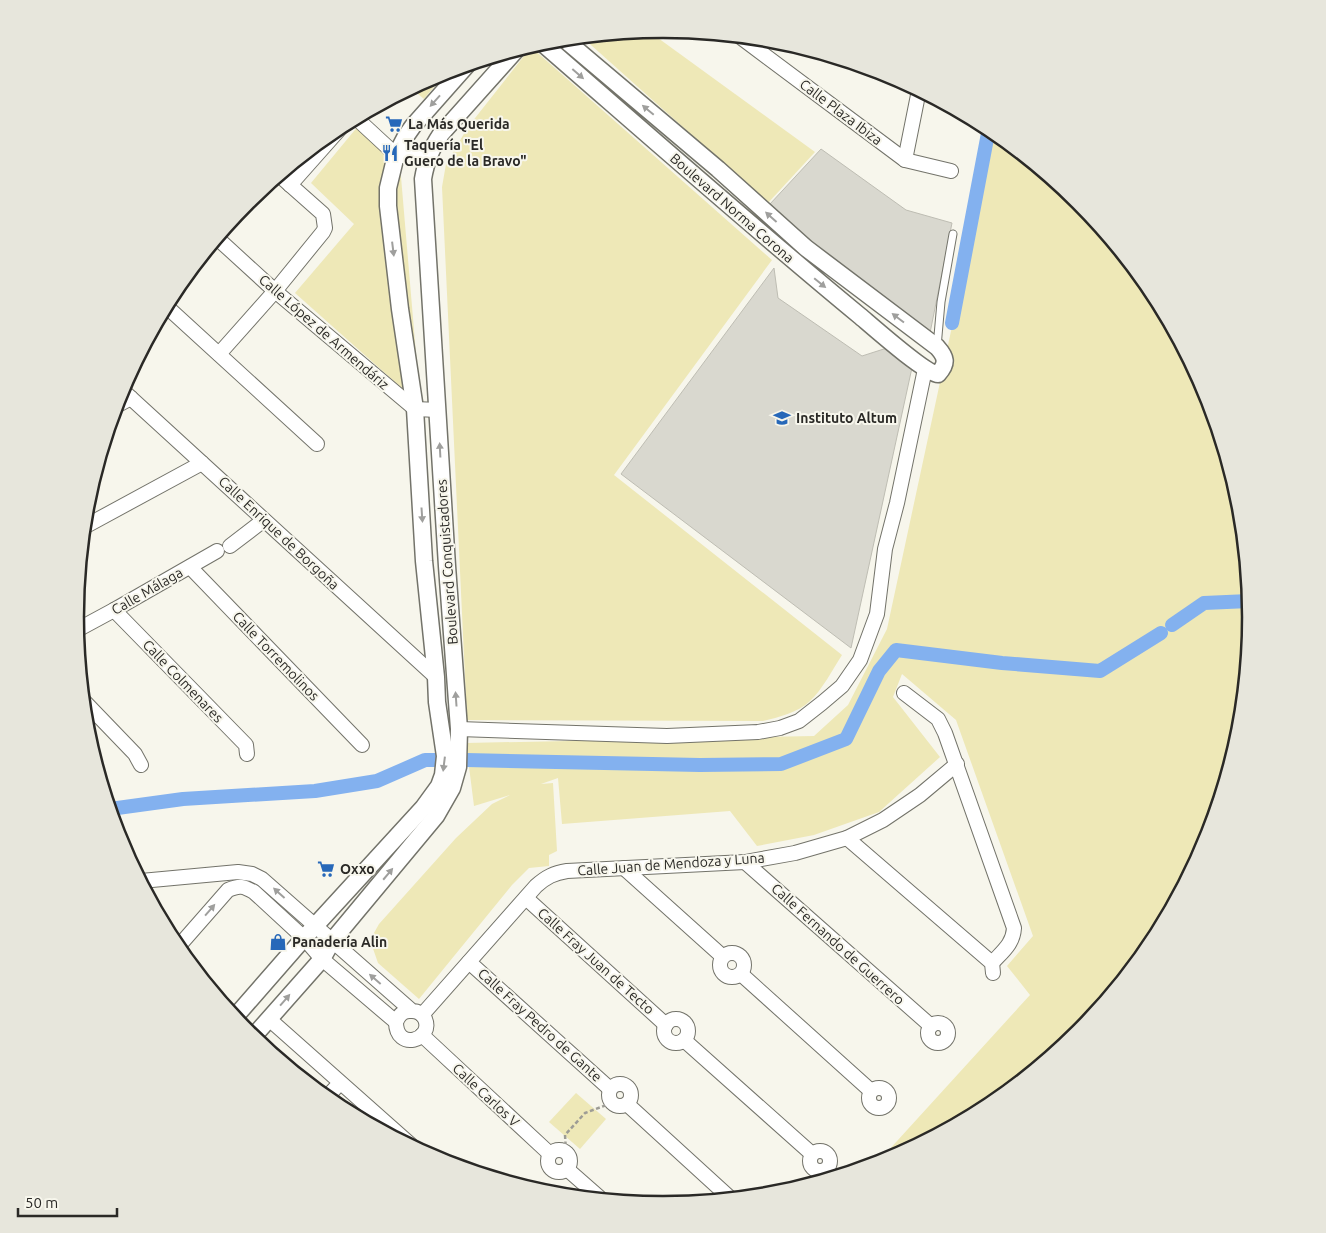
<svg xmlns="http://www.w3.org/2000/svg" width="1326" height="1233" font-family="Ubuntu,sans-serif">
<style>
.green{fill:#eee8b7}
.lines{fill:none;stroke-linecap:round;stroke-linejoin:round}
.canal{stroke:#83b1ef;stroke-width:14}
.building{fill:#d9d8cf;stroke:#bebdb3}
.service-casing{stroke:#73736a;stroke-width:9}
.minor-casing{stroke:#73736a;stroke-width:16}
.tertiary-casing{stroke:#73736a;stroke-width:19}
.path{stroke:#9d9c95;stroke-width:2.5;stroke-dasharray:4 2.5;stroke-linecap:butt}
.service{stroke:#fff;stroke-width:7}
.minor{stroke:#fff;stroke-width:14}
.tertiary{stroke:#fff;stroke-width:16}
.oneway{fill:#9f9f9d}
.labels{text-anchor:middle;stroke-width:4;stroke-linejoin:round;paint-order:stroke}
.street-label{font-size:14px;fill:#2a2926;stroke:#f7f6ec}
.poi-label{font-size:14px;font-weight:bold;fill:#2a2926;stroke:#f7f6ec;text-anchor:start}
.rim{fill:none;stroke:#2a2926;stroke-width:2.5}
</style>
<rect width="100%" height="100%" fill="#f7f6ec"/>
<g class="green">
<path d="M 647,30 L 815,152 L 768,203 L 582,37 Z"/>
<path d="M 531,47 L 772,260 L 614,475 L 842,655 C 833,669 822,690 810,701 C 797,713 779,717 763,721 L 467,720 L 442,187 L 446,164 L 468,127 Z"/>
<path d="M 448,70 L 424,99 L 411,88 L 438,73 Z"/>
<path d="M 359,125 L 400,165 L 418,377 L 404,390 L 295,293 L 354,224 L 311,183 Z"/>
<path d="M 994,131 L 1079,201 L 1152,290 L 1206,392 L 1240,502 L 1251,617 L 1239,731 L 1206,842 L 1152,943 L 1078,1032 L 989,1105 L 888,1160 L 877,1163 L 1030,995 L 1007,966 L 1033,936 L 956,720 L 902,674 L 893,697 L 940,757 L 879,812 L 814,835 L 757,846 L 730,811 L 562,824 L 558,778 L 541,784 L 553,783 L 557,851 L 549,855 L 549,866 L 529,868 L 512,885 L 419,999 L 378,963 L 370,940 L 379,924 L 456,838 L 492,804 L 510,795 L 474,806 L 466,743 L 814,736 L 848,705 L 887,629 Z"/>
<path d="M 576,1093 L 606,1119 L 580,1149 L 549,1122 Z"/>
</g>
<g class="lines">
<g class="canal">
<path d="M 952,323 L 989,128"/>
<path d="M 1172,625 L 1204,603 L 1249,601"/>
<path d="M 466,760 L 700,765 L 781,764 L 846,739 L 879,671 L 896,650 L 1002,663 L 1100,671 L 1161,633"/>
<path d="M 110,809 L 183,799 L 315,791 L 377,781 L 425,760 L 437,760"/>
</g>
</g>
<g class="building">
<path d="M 821,149 L 906,210 L 952,223 L 930,333 L 808,243 L 770,204 Z"/>
<path d="M 774,268 L 778,298 L 862,356 L 890,347 L 913,363 L 851,648 L 621,474 Z"/>
</g>
<g class="lines">
<g class="service-casing">
<path id="service" d="M 937,347 L 941,302 L 953,234"/>
</g>
<g class="minor-casing">
<g id="minor">
<path d="M 739,36 L 905,160 L 951,171"/>
<path d="M 356,118 L 396,155 L 428,159"/>
<path d="M 905,160 L 919,90"/>
<path d="M 290,185 L 345,123"/>
<path d="M 217,238 L 275,291 L 415,409 L 438,410"/>
<path d="M 166,306 L 317,444"/>
<path d="M 219,354 L 275,291 L 323,232 L 325,228 L 323,214 L 279,175"/>
<path d="M 121,389 L 436,677"/>
<path d="M 116,406 L 131,398"/>
<path d="M 84,527 L 202,463"/>
<path d="M 230,546 L 264,520"/>
<path d="M 190,567 L 362,745"/>
<path d="M 114,610 L 246,745 L 247,754"/>
<path d="M 77,630 L 114,610 L 217,551"/>
<path d="M 904,693 L 938,719 L 945,733 L 1014,928 C 1013,944 1003,951 992,963"/>
<path d="M 83,700 L 135,754 L 141,765"/>
<path d="M 459,729 L 667,736 L 758,732 L 780,728 L 799,721 L 822,703 L 842,686 L 860,660 L 877,614 L 885,549 L 897,503 L 925,369"/>
<path d="M 847,838 L 992,963 L 993,973"/>
<path d="M 745,862 L 931,1026"/>
<path d="M 624,868 L 722,956"/>
<path d="M 141,881 L 238,872 L 252,874 L 262,879 L 412,1011 C 417,1011 422,1013 425,1019 C 434,1040 396,1052 396,1022 C 399,1015 403,1010 412,1011"/>
<path d="M 526,898 L 666,1025"/>
<path d="M 178,947 L 228,890 C 240,885 243,886 254,892 L 304,938 L 322,959 L 396,1022"/>
<circle cx="732" cy="965" r="12"/>
<path d="M 469,962 L 610,1089"/>
<path d="M 741,974 L 871,1091"/>
<path d="M 422,1015 L 536,886 C 546,877 554,873 567,871 L 745,862 L 795,853 L 847,838 L 883,820 L 920,795 L 957,764"/>
<path d="M 269,1019 L 411,1145"/>
<circle cx="676" cy="1031" r="12"/>
<circle cx="938" cy="1033" r="10"/>
<path d="M 422,1035 L 550,1154"/>
<path d="M 684,1040 L 812,1154"/>
<circle cx="620" cy="1095" r="11"/>
<circle cx="879" cy="1098" r="10"/>
<path d="M 327,1097 L 340,1083"/>
<path d="M 627,1104 L 730,1198"/>
<circle cx="559" cy="1161" r="11"/>
<circle cx="820" cy="1161" r="10"/>
<path d="M 567,1169 L 600,1198"/>
</g>
</g>
<g class="tertiary-casing">
<g id="tertiary">
<path d="M 541,42 C 647,134 752,227 860,316 C 873,327 926,374 938,374 C 948,363 946,357 937,347 L 806,248 L 718,169 L 570,44 L 566,38"/>
<path d="M 235,1017 L 304,938 L 423,808 L 439,786 L 443,775 L 445,756 L 437,702 L 436,677 L 424,561 L 415,409 L 400,309 L 388,206 L 388,188 L 396,155 L 406,136 L 413,126 L 467,65"/>
<path d="M 253,1037 L 322,959 L 332,941 L 436,816 L 452,788 L 458,767 L 459,729 L 447,566 L 423,179 C 426,161 431,149 441,134 L 517,49"/>
</g>
</g>
<path class="path" d="M 566,1152 L 565,1135 L 585,1113 L 612,1103"/>
<use href="#service" class="service"/>
<use href="#minor" class="minor"/>
<use href="#tertiary" class="tertiary"/>
</g>
<defs><path id="oneway-solid" d="M-6-.8H1V-3.2L6.5 0L1 3.2V.8H-6Z" transform="scale(1.25)"/></defs>
<g class="oneway">
<use href="#oneway-solid" transform="translate(578 74) rotate(41)"/>
<use href="#oneway-solid" transform="translate(435 101) rotate(132)"/>
<use href="#oneway-solid" transform="translate(648 110) rotate(-140)"/>
<use href="#oneway-solid" transform="translate(771 217) rotate(-138)"/>
<use href="#oneway-solid" transform="translate(393 249) rotate(83)"/>
<use href="#oneway-solid" transform="translate(820 283) rotate(39)"/>
<use href="#oneway-solid" transform="translate(898 318) rotate(-143)"/>
<use href="#oneway-solid" transform="translate(440 450) rotate(-93)"/>
<use href="#oneway-solid" transform="translate(422 515) rotate(86)"/>
<use href="#oneway-solid" transform="translate(456 699) rotate(-94)"/>
<use href="#oneway-solid" transform="translate(444 764) rotate(97)"/>
<use href="#oneway-solid" transform="translate(388 874) rotate(-50)"/>
<use href="#oneway-solid" transform="translate(279 893) rotate(-138)"/>
<use href="#oneway-solid" transform="translate(210 910) rotate(-49)"/>
<use href="#oneway-solid" transform="translate(375 979) rotate(-139)"/>
<use href="#oneway-solid" transform="translate(285 1000) rotate(-49)"/>
</g>
<defs>
<g id="supermarket-bare" transform="scale(1.35)"><path d="M-6-5.5h2.5l.6 2H6L4.5 2H-2.5L-4.4-4H-6ZM-1.5 3.2a1.3 1.3 0 1 0 .1 0ZM3 3.2a1.3 1.3 0 1 0 .1 0Z" fill="#2768b9" stroke="#f7f6ec" stroke-width="2.5" paint-order="stroke"/></g>
<g id="restaurant-bare" transform="scale(1.35)"><path d="M-5-6h1v4h1v-4h1v4h1v-4h1v5L-1.5 .5V6h-2V.5L-5-1ZM5-6V6H3V1.5H1.5Q1.5-4 5-6Z" fill="#2768b9" stroke="#f7f6ec" stroke-width="2.5" paint-order="stroke"/></g>
<g id="school-bare" transform="scale(1.35)"><path d="M0-5L7-2L0 1L-7-2ZM-4 1L0 2.5L4 1V4Q0 6-4 4Z" fill="#2768b9" stroke="#f7f6ec" stroke-width="2.5" paint-order="stroke"/></g>
<g id="shop-bare" transform="scale(1.35)"><path d="M-5-2.5h2.3a2.7 3.5 0 0 1 5.4 0H5L5.5 6h-11ZM-1.5-2.5h3a1.5 2.3 0 0 0-3 0Z" fill="#2768b9" stroke="#f7f6ec" stroke-width="2.5" paint-order="stroke"/></g>
</defs>
<g fill-rule="evenodd">
<use href="#supermarket-bare" x="394" y="124"/>
<use href="#restaurant-bare" x="390" y="153"/>
<use href="#school-bare" x="782" y="418"/>
<use href="#supermarket-bare" x="326" y="869"/>
<use href="#shop-bare" x="278" y="942"/>
</g>
<g class="labels">
<g class="street-label">
<text transform="translate(841 112) rotate(37)" y="5">Calle Plaza Ibiza</text>
<text transform="translate(732 208) rotate(41)" y="5">Boulevard Norma Corona</text>
<text transform="translate(324 332) rotate(41)" y="5">Calle López de Armendáriz</text>
<text transform="translate(279 533) rotate(43)" y="5">Calle Enrique de Borgoña</text>
<text transform="translate(447 562) rotate(-94)" y="5">Boulevard Conquistadores</text>
<text transform="translate(147 591) rotate(-30)" y="5">Calle Málaga</text>
<text transform="translate(276 656) rotate(46)" y="5">Calle Torremolinos</text>
<text transform="translate(183 681) rotate(46)" y="5">Calle Colmenares</text>
<text transform="translate(671 864) rotate(-4)" y="5">Calle Juan de Mendoza y Luna</text>
<text transform="translate(838 944) rotate(42)" y="5">Calle Fernando de Guerrero</text>
<text transform="translate(596 961) rotate(42)" y="5">Calle Fray Juan de Tecto</text>
<text transform="translate(540 1025) rotate(42)" y="5">Calle Fray Pedro de Gante</text>
<text transform="translate(486 1095) rotate(43)" y="5">Calle Carlos V</text>
</g>
<g class="poi-label">
<text x="408" y="129">La Más Querida</text>
<text x="404" y="150">Taquería "El<tspan x="404" dy="16">Guero de la Bravo"</tspan></text>
<text x="796" y="423">Instituto Altum</text>
<text x="340" y="874">Oxxo</text>
<text x="292" y="947">Panadería Alin</text>
</g>
</g>
<path d="M0 0H1326V1233H0ZM84 617a579 579 0 1 1 1158 0a579 579 0 1 1-1158 0Z" fill="#e7e6dc" fill-rule="evenodd"/>
<path class="rim" d="M84 617a579 579 0 1 1 1158 0a579 579 0 1 1-1158 0Z"/>
<path d="M18 1208v8h99v-8" fill="none" stroke="#2a2926" stroke-width="2.5"/>
<text x="25" y="1208" font-size="15" fill="#2a2926" stroke="#f7f6ec" stroke-width="4" paint-order="stroke">50 m</text>
</svg>
